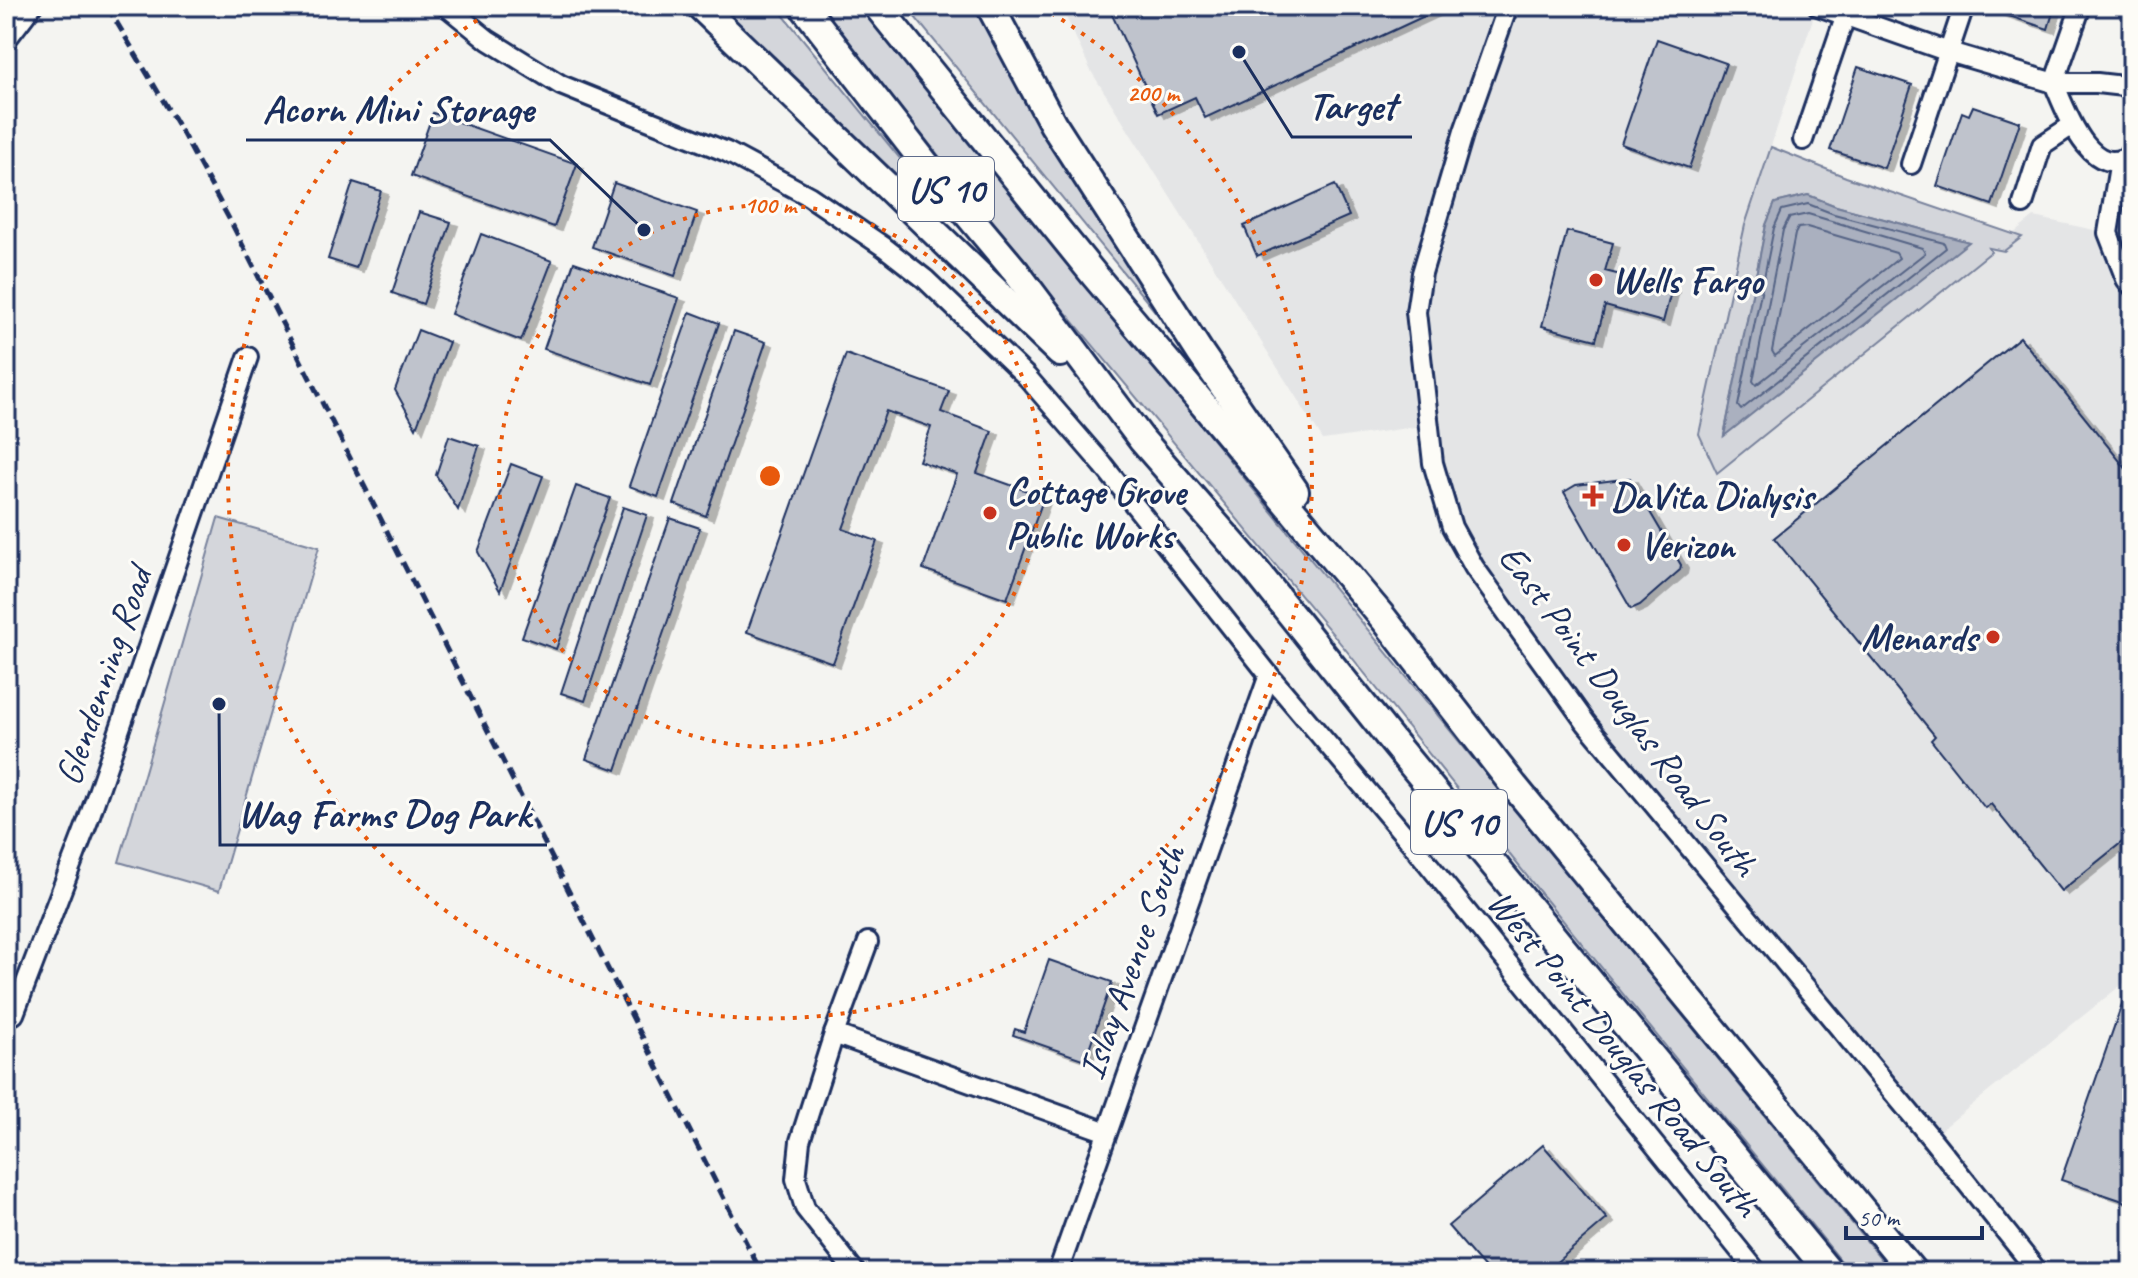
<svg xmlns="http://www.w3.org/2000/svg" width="2138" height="1278" font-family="Caveat,sans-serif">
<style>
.built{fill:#e4e5e6}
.green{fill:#d4d6db;stroke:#78829c;stroke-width:2;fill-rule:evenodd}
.water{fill:#aab0bf;stroke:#717c98;stroke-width:2}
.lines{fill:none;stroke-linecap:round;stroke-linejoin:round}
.shore{stroke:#546385;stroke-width:2}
.building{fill:#bfc3cc;stroke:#1b2f5e;stroke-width:2;filter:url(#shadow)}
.minor-casing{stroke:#1b2f5e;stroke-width:24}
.highway-casing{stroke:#1b2f5e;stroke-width:32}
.minor{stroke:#fdfcf7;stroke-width:18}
.highway{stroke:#fdfcf7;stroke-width:26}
.rail{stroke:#1b2f5e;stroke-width:5;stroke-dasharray:12 6;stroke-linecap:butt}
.ring{fill:none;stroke:#e8590c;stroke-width:4;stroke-dasharray:4 8}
.poi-dot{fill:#c8321e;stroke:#fdfcf7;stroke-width:3}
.labels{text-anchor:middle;stroke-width:6;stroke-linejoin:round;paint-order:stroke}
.shield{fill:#fdfcf7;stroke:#5f6c8c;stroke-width:2}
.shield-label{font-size:36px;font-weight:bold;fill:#1b2f5e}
.poi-label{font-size:38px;font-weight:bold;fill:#1b2f5e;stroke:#fdfcf7;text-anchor:start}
.street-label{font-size:38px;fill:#1b2f5e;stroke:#fdfcf7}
.centre{fill:#e8590c;stroke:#fdfcf7;stroke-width:4}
.ring-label{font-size:24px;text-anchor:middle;font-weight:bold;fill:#e8590c;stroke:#fdfcf7;stroke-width:6;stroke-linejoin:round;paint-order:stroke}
.leader{fill:none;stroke:#1b2f5e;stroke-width:3}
.callout-dot{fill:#1b2f5e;stroke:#fdfcf7;stroke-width:3}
.callout-label{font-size:40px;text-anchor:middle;font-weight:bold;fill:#1b2f5e;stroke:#fdfcf7;stroke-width:6;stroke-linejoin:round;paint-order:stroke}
</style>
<defs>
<filter id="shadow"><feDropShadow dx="7" dy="4" stdDeviation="0" flood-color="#0004"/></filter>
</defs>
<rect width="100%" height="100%" fill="#f4f4f1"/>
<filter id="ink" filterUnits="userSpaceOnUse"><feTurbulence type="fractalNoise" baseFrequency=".0125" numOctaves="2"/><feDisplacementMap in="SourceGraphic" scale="16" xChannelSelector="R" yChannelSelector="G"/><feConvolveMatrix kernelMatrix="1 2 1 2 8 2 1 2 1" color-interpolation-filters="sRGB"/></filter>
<g filter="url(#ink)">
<path class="built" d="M 1061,6 L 1817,6 L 1745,225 L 1699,434 L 1717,473 L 2034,217 L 2108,233 L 2132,287 L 2132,992 L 2125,982 L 1931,1138 L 1663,819 L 1474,567 L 1428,425 L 1323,440 L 1091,71 Z"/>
<g class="green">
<path d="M 716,6 L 776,6 L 911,172 L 902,183 Z"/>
<path d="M 820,6 L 859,6 L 1892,1272 L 1850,1272 L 1534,885 L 1346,650 L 1004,238 Z"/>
<path d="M 906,6 L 977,6 L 1055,150 L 1103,229 L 1160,313 L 1158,315 Z"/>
<path d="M 1771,147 L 1846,177 L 2022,237 L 2004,251 L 1989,248 L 1991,252 L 1717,473 L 1699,434 L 1745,225 ZM 1808,195 L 1836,206 L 1968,242 L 1724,435 L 1766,225 L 1775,203 Z"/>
<path d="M 218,518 L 319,547 L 219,891 L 119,862 Z"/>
</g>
<path class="water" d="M 1808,195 L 1836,206 L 1969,242 L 1724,436 L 1766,225 L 1775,203 Z"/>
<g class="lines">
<g class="shore">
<path d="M 1808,204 L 1834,214 L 1944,243 L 1946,248 L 1741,410 L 1738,406 L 1774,228 L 1782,210 Z"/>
<path d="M 1808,214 L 1922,248 L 1925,253 L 1756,385 L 1753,381 L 1783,230 L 1789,218 Z"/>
<path d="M 1807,227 L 1896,253 L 1899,258 L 1775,356 L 1772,351 L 1795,234 L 1798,228 Z"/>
</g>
</g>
<g class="building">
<path d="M 1108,6 L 1446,6 L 1205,118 L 1195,97 L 1158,114 Z"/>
<path d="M 1996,6 L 2055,6 L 2048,29 L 1994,11 Z"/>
<path d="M 1657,39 L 1726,63 L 1689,168 L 1621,144 Z"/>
<path d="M 1858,67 L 1912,85 L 1884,168 L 1830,150 Z"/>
<path d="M 1973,106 L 2020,122 L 1992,205 L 1937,186 L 1962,112 L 1969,115 Z"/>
<path d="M 433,113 L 577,164 L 554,227 L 411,176 Z"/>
<path d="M 353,182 L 381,191 L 356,268 L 328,259 Z"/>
<path d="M 614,183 L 697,212 L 675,276 L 592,247 Z"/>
<path d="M 1335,185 L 1349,216 L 1257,256 L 1244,226 Z"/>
<path d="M 419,212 L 451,222 L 423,304 L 392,293 Z"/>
<path d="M 1567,231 L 1613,243 L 1605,271 L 1672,288 L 1663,322 L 1605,306 L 1596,340 L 1542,326 Z"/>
<path d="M 481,234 L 552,261 L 521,341 L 451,314 Z"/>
<path d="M 574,262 L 679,298 L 650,385 L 544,349 Z"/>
<path d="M 690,312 L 719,323 L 658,497 L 629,486 Z"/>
<path d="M 418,330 L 449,342 L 416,428 L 395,390 Z"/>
<path d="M 734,331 L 766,342 L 706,516 L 674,504 Z"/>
<path d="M 2020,337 L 2132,476 L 2132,834 L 2061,891 L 1991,804 L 1985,808 L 1931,740 L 1935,736 L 1774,538 Z"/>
<path d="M 846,354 L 949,391 L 941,412 L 992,431 L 977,473 L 1044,497 L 1007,599 L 923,569 L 957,474 L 919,461 L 931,427 L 886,411 L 843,529 L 877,541 L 833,663 L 747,632 Z"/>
<path d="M 449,436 L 479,446 L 458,510 L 436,475 Z"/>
<path d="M 511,464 L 543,476 L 500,591 L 478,552 Z"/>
<path d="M 1630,478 L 1681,565 L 1680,570 L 1640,605 L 1631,609 L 1564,492 L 1576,485 Z"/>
<path d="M 576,486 L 610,498 L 556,649 L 522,637 Z"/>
<path d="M 623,507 L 647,515 L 585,701 L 561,693 Z"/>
<path d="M 670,518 L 700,528 L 616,770 L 586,759 Z"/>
<path d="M 1049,960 L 1112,982 L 1085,1060 L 1013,1035 L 1015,1029 L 1024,1032 Z"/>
<path d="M 2132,975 L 2132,1204 L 2061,1180 Z"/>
<path d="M 1543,1145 L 1607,1219 L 1545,1272 L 1488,1272 L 1448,1226 Z"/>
</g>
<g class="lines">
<g class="minor-casing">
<g id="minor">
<path d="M 446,6 L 488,40 L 561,85 L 727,152 L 809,196 L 884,247 L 925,279 L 1027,377 L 1103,465 L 1269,675 L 1412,844 L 1757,1272"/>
<path d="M 1508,6 L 1464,131 L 1422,273 L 1416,312 L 1433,463 L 1452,527 L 1474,567 L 1586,723 L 1931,1138 L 2038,1272"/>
<path d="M 1818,6 L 1949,52 L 2054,83 L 2097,83 L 2132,87"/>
<path d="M 2081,6 L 2054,83 C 2065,109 2092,186 2132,153"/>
<path d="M 6,40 L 32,6"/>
<path d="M 1803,140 L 1845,17"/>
<path d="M 2120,160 L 2108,233 L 2126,279 L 2132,287"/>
<path d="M 1911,164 L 1964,6"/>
<path d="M 2023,204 L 2042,145 L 2071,126"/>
<path d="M 6,1012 L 14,1014 L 88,821 L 248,357"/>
<path d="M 834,1034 L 1107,1132"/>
<path d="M 855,1272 L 805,1208 L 796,1179 L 800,1141 L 834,1034 L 868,942"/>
<path d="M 1058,1272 L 1269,675"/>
</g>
</g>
<g class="highway-casing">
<g id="highway">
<path d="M 700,6 L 1060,353"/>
<path d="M 803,6 L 928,167 L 1016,272 L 1142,440 L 1257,572 L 1393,742 L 1829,1272"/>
<path d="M 877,6 L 1095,276 L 1384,619 L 1514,786 L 1913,1272"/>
<path d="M 990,6 L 1053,124 L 1201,354 L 1295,491"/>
</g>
</g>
<use href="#minor" class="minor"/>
<use href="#highway" class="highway"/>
<path class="rail" d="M 107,6 L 180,129 L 233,226 L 761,1272"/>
</g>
</g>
<g class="ring">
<circle cx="770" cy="476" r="271"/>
<path d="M1041 7A542 542 0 1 1 499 7"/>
</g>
<g class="poi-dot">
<circle cx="1596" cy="280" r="8"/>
<path d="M1589 484h8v8h8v8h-8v8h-8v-8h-8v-8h8z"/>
<circle cx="990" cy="513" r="8"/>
<circle cx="1624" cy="545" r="8"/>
<circle cx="1993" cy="637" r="8"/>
</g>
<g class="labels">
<g class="shield">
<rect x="898" y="157" width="96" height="64" rx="6"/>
<rect x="1411" y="790" width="96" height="64" rx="6"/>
</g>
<g class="shield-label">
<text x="946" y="202">US 10</text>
<text x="1459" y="835">US 10</text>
</g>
<g class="poi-label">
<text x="1612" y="293">Wells Fargo</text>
<text x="1006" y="504">Cottage Grove<tspan x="1006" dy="44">Public Works</tspan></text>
<text x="1611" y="509">DaVita Dialysis</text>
<text x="1640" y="558">Verizon</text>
<text x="1977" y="650" text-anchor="end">Menards</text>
</g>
<g class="street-label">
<text transform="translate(103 676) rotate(-71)" y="13">Glendenning Road</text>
<text transform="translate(1629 710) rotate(53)" y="13">East Point Douglas Road South</text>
<text transform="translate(1131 962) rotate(-70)" y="13">Islay Avenue South</text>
<text transform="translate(1624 1053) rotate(51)" y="13">West Point Douglas Road South</text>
</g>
</g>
<circle cx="770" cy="476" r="12" class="centre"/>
<g class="ring-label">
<text x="1153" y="101">200 m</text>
<text x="770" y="213">100 m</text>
</g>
<path class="leader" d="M1239 52L1292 137H1412M644 230L550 140H246M219 704L220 845H547"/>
<g class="callout-dot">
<circle cx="1239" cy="52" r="8"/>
<circle cx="644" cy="230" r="8"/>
<circle cx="219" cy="704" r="8"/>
</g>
<g class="callout-label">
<text x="1352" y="119">Target</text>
<text x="398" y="122">Acorn Mini Storage</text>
<text x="384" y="827">Wag Farms Dog Park</text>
</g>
<rect width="2138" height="1278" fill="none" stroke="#fdfcf7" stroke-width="32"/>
<rect x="16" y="16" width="2106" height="1246" fill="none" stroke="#1b2f5e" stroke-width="3" filter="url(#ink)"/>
<path d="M1846 1226v12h136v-12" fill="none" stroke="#1b2f5e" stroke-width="4"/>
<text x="1858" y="1226" font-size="24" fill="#1b2f5e" stroke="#fdfcf7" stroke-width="6" paint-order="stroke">50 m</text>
</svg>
